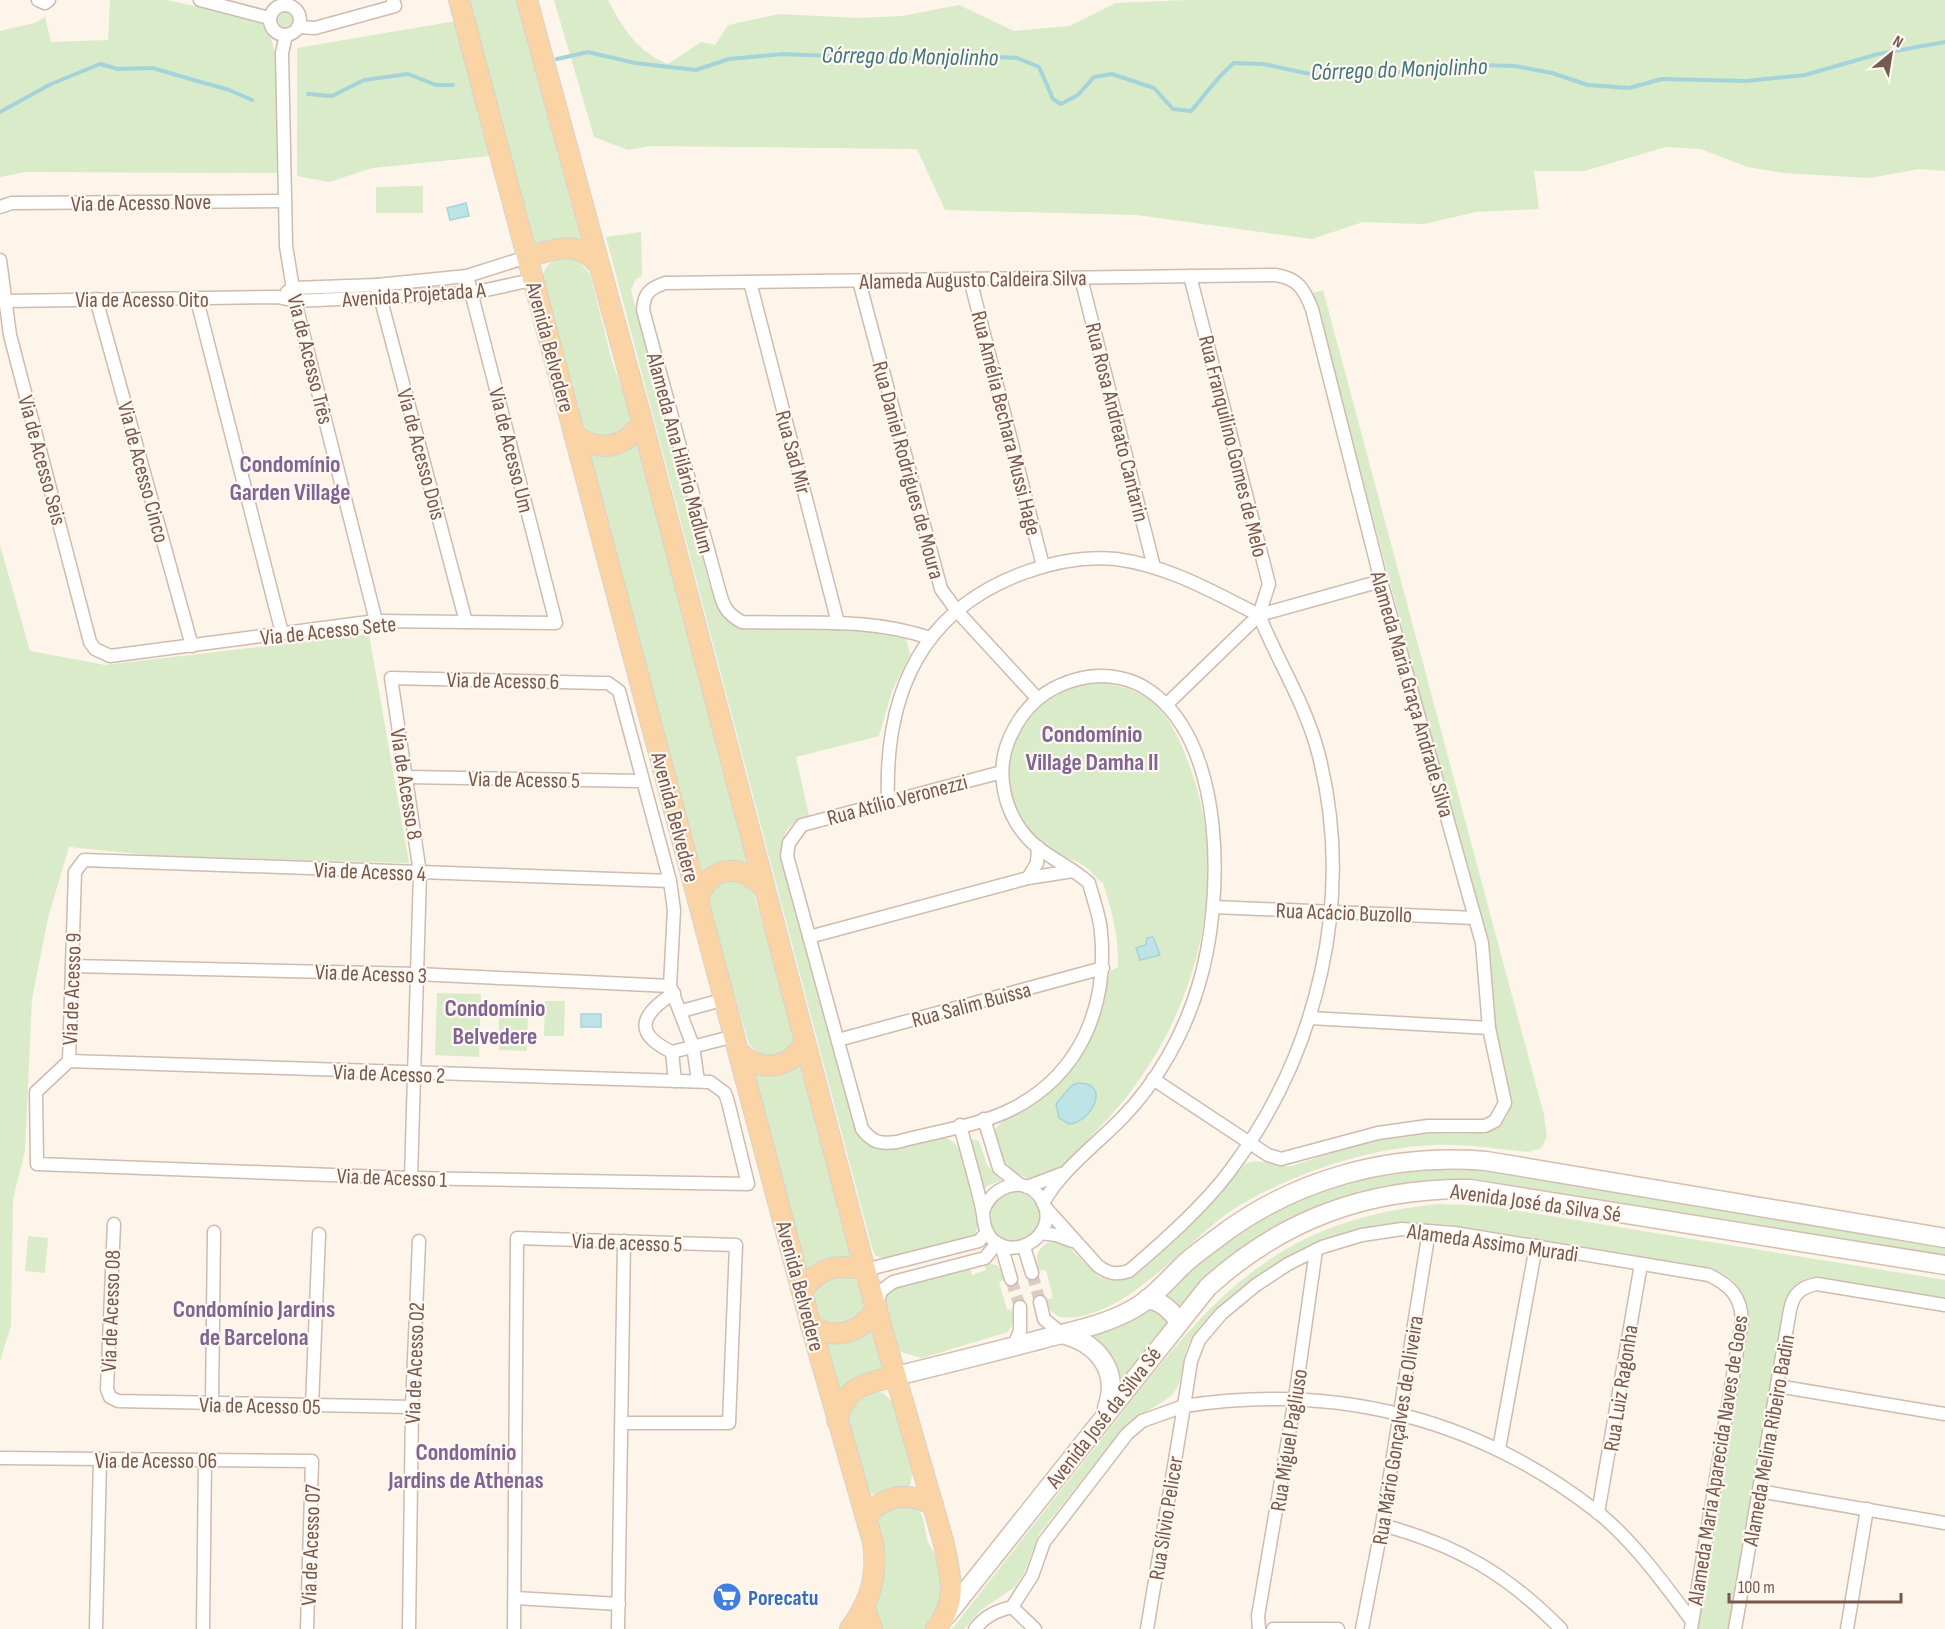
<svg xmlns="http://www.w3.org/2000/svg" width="1945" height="1629" font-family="'Sofia Sans Condensed',sans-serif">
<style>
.green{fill:#d9ebc8}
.water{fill:#bee4e7;stroke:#a4d4d9;stroke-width:1.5}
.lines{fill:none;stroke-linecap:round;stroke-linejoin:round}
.stream{stroke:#a4d4d9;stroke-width:4}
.minor-tunnel{stroke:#dccdc3;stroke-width:12;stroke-dasharray:12 6;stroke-linecap:butt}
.minor-casing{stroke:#cfbbaf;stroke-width:15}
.secondary-casing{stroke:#d5bdaf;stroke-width:21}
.primary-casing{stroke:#d9d1cd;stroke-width:22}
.minor{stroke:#fff;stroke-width:12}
.secondary{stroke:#fff;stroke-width:18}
.primary{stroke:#fad4a4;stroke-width:20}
.labels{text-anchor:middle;stroke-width:4.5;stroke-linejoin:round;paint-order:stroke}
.street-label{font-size:22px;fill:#78594d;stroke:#fff8f1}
.shop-label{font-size:22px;font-weight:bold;fill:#366cbe;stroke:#fff8f1;text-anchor:start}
.water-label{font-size:24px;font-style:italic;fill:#40777d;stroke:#fff8f1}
.neighbourhood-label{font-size:24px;font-weight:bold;fill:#806594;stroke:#fff8f1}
</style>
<rect width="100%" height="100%" fill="#fdf4ea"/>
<g class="green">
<path d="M 110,0 L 167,0 L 260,20 L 271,38 L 275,53 L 277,173 L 25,172 L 0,177 L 0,31 L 35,23 L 45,17 L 51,42 L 108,40 Z"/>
<path d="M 467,0 L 516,0 L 581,240 L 532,244 Z"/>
<path d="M 554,0 L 608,0 C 622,28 639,53 668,64 L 701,42 L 715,45 L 728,25 L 779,14 L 858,18 L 902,16 L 959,5 L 1014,31 L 1070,26 L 1116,3 L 1188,0 L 1945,0 L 1945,171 L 1919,169 L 1869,178 L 1785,173 L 1747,167 L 1701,149 L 1666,147 L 1584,171 L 1534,171 L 1539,209 L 1476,212 L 1424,224 L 1363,222 L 1312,239 L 1137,215 L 945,210 L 917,149 L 650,146 L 628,150 L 594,137 Z"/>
<circle cx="285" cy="20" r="11"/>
<path d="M 456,21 L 490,156 L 372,168 L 329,182 L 297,176 L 297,48 Z"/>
<path d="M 423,186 L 423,213 L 376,213 L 376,187 Z"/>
<path d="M 641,232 L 642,276 L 636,279 L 631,290 L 710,587 L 720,611 L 736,625 L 894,630 L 906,638 L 910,655 L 892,691 L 879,736 L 796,757 L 809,816 C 792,821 784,830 781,848 L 858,1134 C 887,1173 936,1119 956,1145 C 965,1157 967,1179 971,1194 C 975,1209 982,1224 973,1238 L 888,1261 L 875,1255 L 872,1248 L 606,237 Z"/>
<path d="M 561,256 L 575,258 L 590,274 L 612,361 L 629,408 L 630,417 L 625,429 L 620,434 L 602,439 L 586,431 L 583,425 L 542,282 C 543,268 549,262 561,256 Z"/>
<path d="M 1323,290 L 1544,1115 L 1547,1137 L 1541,1148 L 1529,1152 C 1504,1150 1478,1145 1452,1145 C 1385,1142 1298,1171 1240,1205 C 1187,1237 1125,1324 1059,1317 L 1050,1310 L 1046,1300 L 1053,1298 L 1046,1270 L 1038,1271 C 1035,1259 1036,1250 1047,1243 L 1060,1242 L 1065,1244 L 1099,1277 L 1113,1281 L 1127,1279 L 1143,1269 L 1209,1205 L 1245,1164 C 1260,1156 1275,1168 1292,1166 C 1333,1152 1374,1138 1418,1134 C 1437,1132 1475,1137 1492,1130 C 1503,1125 1508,1116 1511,1105 L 1492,1026 L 1481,924 L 1313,293 Z"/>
<path d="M 637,438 L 753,872 L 701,877 L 586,447 Z"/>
<path d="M 0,545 L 30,651 L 105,665 L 369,634 L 409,863 L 158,856 L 69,847 L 48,918 L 32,999 L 25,1151 L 13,1199 L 11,1326 L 0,1361 Z"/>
<path d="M 1103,683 C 1156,691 1171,716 1189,764 C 1236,889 1191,1035 1099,1128 C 1086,1141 1072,1160 1057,1170 C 1050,1174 1039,1176 1031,1179 C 1009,1174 992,1153 994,1130 L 1001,1123 L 1044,1095 L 1086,1044 L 1099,1015 L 1110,971 L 1118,967 C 1119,937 1112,911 1103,883 C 1095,878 1091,870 1083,865 C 1074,860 1063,857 1054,852 C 1040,845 1023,827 1016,813 C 994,766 1017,705 1067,688 C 1078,684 1091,684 1103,683 Z"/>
<path d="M 733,878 L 752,889 L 754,895 L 796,1032 L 793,1050 L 767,1060 L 749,1044 L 708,908 L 711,888 Z"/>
<path d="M 437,993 L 481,994 L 479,1057 L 435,1055 Z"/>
<path d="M 545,1001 L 565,1001 L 564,1036 L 544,1036 Z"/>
<path d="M 499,1005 L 528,1006 L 527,1051 L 499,1050 Z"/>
<path d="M 803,1057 L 859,1264 L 806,1277 L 751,1068 Z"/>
<path d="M 973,1139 L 979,1141 L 987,1165 L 1001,1180 L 987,1186 L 981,1194 L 970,1141 Z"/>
<path d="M 1467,1166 L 1945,1243 L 1945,1261 L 1488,1185 L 1380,1190 L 1190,1295 L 1118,1384 L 1086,1334 L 1266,1214 L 1343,1182 L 1394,1169 Z"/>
<circle cx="1015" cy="1217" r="25"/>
<path d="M 1439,1204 L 1488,1206 L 1945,1280 L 1945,1299 L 1828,1279 L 1810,1278 L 1792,1288 L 1783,1310 L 1728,1629 L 1696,1629 L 1748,1325 C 1750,1297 1738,1278 1712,1268 L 1452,1225 C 1351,1214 1255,1259 1192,1338 C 1180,1354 1186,1378 1173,1394 C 1161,1406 1139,1412 1124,1427 L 1039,1534 L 1024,1573 L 1015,1587 L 981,1610 L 964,1629 L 952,1629 C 1002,1565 1053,1500 1104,1436 C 1204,1309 1264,1221 1439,1204 Z"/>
<path d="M 28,1236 L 48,1238 L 45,1273 L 25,1271 Z"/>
<path d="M 984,1263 L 997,1265 L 1007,1279 L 999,1282 L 1007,1310 L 1011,1309 L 1014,1320 L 1008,1332 L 922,1358 L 901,1352 C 889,1338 877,1304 890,1289 L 970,1266 L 972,1275 L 986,1270 Z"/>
<circle cx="839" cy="1300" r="26"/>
<path d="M 873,1323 L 887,1372 L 839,1396 L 823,1337 Z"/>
<path d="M 872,1391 L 883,1393 L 895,1404 L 913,1471 L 910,1485 C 898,1492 880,1498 867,1492 L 847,1430 L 850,1404 Z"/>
<path d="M 893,1506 C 900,1506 911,1504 916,1508 C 926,1515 924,1532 928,1542 C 930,1547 933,1550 935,1554 C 949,1578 940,1608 928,1629 L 880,1629 L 873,1608 L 876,1518 Z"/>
</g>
<g class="water">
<path d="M 466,203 L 469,216 L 450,220 L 447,208 Z"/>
<path d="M 1153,937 L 1160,955 L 1140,960 L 1136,948 L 1146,945 L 1147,938 Z"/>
<rect x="581" y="1014" width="20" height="13"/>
<path d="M 1077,1083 C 1113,1082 1091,1123 1069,1124 L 1059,1118 L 1056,1104 L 1071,1086 Z"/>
</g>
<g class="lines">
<g class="stream">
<path d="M 557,59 L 588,52 L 635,63 L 696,70 L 729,59 L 783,54 L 901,59 L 961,55 L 1017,58 L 1039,67 L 1053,99 L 1061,104 L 1078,95 L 1094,77 L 1112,74 L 1154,88 L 1173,109 L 1191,111 C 1206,94 1217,77 1234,63 L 1263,64 L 1315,75 L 1348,71 L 1389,74 L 1444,64 L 1515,66 L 1552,73 L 1588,85 L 1629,88 L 1662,79 L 1746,81 L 1805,75 L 1878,54 L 1945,42"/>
<path d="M 308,94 L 332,96 L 364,80 L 408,74 L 436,85 L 453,85"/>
<path d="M 0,112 L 51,84 L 100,64 L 118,69 L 152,68 L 229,90 L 252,100"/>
</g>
<g class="minor-tunnel">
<path d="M 1032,1273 L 1040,1302"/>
<path d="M 1011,1279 L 1020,1307"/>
</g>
<g class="minor-casing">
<g id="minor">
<path d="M 38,0 L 45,3 L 49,0"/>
<path d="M 200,0 L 269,18"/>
<circle cx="285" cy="20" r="15"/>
<path d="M 298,27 L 315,28 L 395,6 L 393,0"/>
<path d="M 286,35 L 282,53 L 286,246 L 295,301 L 376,621"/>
<path d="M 0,207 L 12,203 L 284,201"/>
<path d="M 0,260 L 10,335 L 90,642 L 95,649 L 110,656 L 376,621 L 556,623 L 467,276"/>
<path d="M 1081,278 L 1154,567"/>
<path d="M 970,279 L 1043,566"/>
<path d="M 859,281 L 941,589 L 957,611 L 1037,698"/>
<path d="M 750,282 L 838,623"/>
<path d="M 377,285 L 466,622"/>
<path d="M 287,292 L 293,288 L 377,285 L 467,276 L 527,257"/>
<path d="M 96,299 L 192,646"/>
<path d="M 197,300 L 282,633"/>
<path d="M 6,301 L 278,297 L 295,301 L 472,293 L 532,280"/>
<path d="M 1259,615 L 1381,581"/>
<path d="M 930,638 C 870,617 805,624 742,622 C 727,614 723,606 719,590 L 643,310 C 644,293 649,289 665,283 L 1275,275 C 1298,278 1304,289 1312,309 L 1381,581 L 1482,943 L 1489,1028 L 1505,1103 L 1495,1121 L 1485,1126 L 1428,1126 L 1378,1133 L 1281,1159 L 1268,1155 L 1153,1079"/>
<path d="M 1167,704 L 1259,615 L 1269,584 L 1190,276"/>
<path d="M 1002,772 L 802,825 L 789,843 L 787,856 L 862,1129 C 873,1143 880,1144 897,1142 C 933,1132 979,1126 1012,1109 C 1081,1074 1108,1006 1101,932 C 1100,916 1093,899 1089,883 C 1070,865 1042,856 1025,835 C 1004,810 996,773 1008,742 C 1021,709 1043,688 1078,679 C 1099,673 1123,676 1142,686 C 1229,735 1224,905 1198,987 C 1184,1034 1157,1082 1123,1117 C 1096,1145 1062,1169 1043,1203"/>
<path d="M 406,777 L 642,781"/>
<path d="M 888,802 C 884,695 920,610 1026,572 C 1054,562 1087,556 1116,559 C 1169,566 1213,592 1259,615"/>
<path d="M 1028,878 L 1037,863 L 1038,847"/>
<path d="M 1214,907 L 1475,918"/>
<path d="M 809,937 L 1028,878 L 1073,871"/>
<path d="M 72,966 L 417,974 L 670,986"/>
<path d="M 674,993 C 641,1014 632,1033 672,1052 L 735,1036"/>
<path d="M 682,1011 L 725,999"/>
<path d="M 1310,1018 L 1489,1028"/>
<path d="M 838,1040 L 1103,968"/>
<path d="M 672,1052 L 675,1081"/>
<path d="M 69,1061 L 710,1082 L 725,1093 L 728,1102 L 748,1184 L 411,1178 L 37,1164 L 36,1092 L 69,1061 L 75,872 L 84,860 L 670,881"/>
<path d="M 984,1119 L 999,1168 L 1019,1184"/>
<path d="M 960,1125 C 967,1153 976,1181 982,1209 C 984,1217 983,1224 987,1232 C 1005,1266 1059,1239 1044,1204 C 1030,1172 991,1184 983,1212"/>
<path d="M 411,1178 L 420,873 L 391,678 L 601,683 L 608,683 L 619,691 L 670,881 L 674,910 L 670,986 L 693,1046 L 698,1081"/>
<path d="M 1027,1187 L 1061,1174"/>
<path d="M 1045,1207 L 1098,1266 C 1109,1274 1116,1275 1129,1271 C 1162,1243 1203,1207 1229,1172 C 1318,1054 1356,898 1318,752 C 1305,703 1278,662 1259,615"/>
<path d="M 114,1224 L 107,1389 L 110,1397 L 118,1401 L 412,1407"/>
<path d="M 1041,1233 L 1056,1235 L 1072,1241"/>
<path d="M 1001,1245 L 1011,1279"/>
<path d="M 1024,1247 L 1032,1273"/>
<path d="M 865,1270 L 979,1241 L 987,1232"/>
<path d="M 1040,1302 L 1044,1319 L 1062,1334"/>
<path d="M 877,1306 L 881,1291 L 893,1282 L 985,1258 L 997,1243"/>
<path d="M 1013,1347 L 1020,1331 L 1020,1307"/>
<path d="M 1777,1386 L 1945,1414"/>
<path d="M 212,1404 L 214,1232"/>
<path d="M 312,1406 L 319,1234"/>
<path d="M 1499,1449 L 1536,1246"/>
<path d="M 0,1458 L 312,1461 L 307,1629"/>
<path d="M 1759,1491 L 1945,1523"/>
<path d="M 1598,1513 L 1641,1264"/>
<path d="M 1382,1525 C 1457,1545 1507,1574 1561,1629"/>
<path d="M 515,1598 L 619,1604"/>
<path d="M 1012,1607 L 1035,1629"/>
<path d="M 96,1629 L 100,1460"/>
<path d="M 203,1629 L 205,1461"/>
<path d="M 409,1629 L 412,1407 L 419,1241"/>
<path d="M 514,1629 L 517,1238 L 736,1245 L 729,1423 L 623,1423"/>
<path d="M 618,1629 L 624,1241"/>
<path d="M 975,1629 C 985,1616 996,1611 1012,1607 L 1032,1576 L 1044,1542 L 1127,1434 L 1142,1421 L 1184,1406 L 1191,1361 L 1199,1340 L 1221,1314 L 1256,1285 L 1288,1264 L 1322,1247 L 1362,1235 L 1402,1229 L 1455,1233 L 1709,1275 C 1730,1285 1741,1296 1742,1321 L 1691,1629"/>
<path d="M 1147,1629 L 1184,1406 C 1334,1383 1475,1417 1596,1511 C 1632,1539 1665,1585 1692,1621"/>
<path d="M 1259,1629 L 1258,1616 L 1295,1398 L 1316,1250"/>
<path d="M 1273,1629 L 1338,1629"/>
<path d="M 1362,1629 L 1382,1525 L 1429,1231"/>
<path d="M 1735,1629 L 1790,1310 C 1793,1294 1801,1287 1817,1284 L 1945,1305"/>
<path d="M 1847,1629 L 1867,1509"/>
</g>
</g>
<g class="secondary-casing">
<g id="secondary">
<path d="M 1147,1299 C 1163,1302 1169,1309 1179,1321"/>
<path d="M 1062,1334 C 1098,1343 1120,1371 1107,1408"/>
<path d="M 896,1376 C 945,1364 994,1352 1042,1339 C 1072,1331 1105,1325 1133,1309 C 1151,1299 1166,1282 1181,1267 C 1191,1257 1204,1248 1216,1239 C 1293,1179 1390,1153 1486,1161 L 1945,1238"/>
<path d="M 947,1615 L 1208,1287 C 1283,1219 1368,1188 1470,1189 L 1945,1265"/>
</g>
</g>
<g class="primary-casing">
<g id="primary">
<path d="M 459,0 L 811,1326 L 873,1542 C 878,1577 870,1601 850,1629"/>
<path d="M 527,0 L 642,421 L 865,1270 L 944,1544 C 951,1577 958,1601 936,1629"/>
<path d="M 527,257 C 554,250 575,239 597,263"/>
<path d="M 574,434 C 599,454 627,448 642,421"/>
<path d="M 698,900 C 710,864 740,863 764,888"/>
<path d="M 740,1053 C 763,1073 790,1069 805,1042"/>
<path d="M 802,1291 C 819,1267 838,1263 865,1270"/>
<path d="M 811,1326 C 838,1341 861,1333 877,1307"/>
<path d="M 837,1420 C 846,1385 865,1384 896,1376"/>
<path d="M 866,1516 C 885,1495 908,1491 933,1505"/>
<path d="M 865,1608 L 872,1629"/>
</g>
</g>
<use href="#minor" class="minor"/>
<use href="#secondary" class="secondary"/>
<use href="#primary" class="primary"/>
</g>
<defs>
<g id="supermarket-disc" transform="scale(1.5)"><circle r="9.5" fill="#3f7fe0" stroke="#fff8f1"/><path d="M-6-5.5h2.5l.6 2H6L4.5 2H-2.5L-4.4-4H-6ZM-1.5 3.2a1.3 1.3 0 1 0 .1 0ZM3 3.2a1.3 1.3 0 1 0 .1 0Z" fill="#fff"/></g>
</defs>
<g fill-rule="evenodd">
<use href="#supermarket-disc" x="727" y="1597"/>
</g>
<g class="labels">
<g class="street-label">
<text transform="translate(141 202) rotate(-1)" y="8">Via de Acesso Nove</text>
<text transform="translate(973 279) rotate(-1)" y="8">Alameda Augusto Caldeira Silva</text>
<text transform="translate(414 294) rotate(-4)" y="8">Avenida Projetada A</text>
<text x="142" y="307">Via de Acesso Oito</text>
<text transform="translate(551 347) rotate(75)" y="8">Avenida Belvedere</text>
<text transform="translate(311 359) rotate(76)" y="8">Via de Acesso Três</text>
<text transform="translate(1118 422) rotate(76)" y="8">Rua Rosa Andreato Cantarin</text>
<text transform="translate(1007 423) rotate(76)" y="8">Rua Amélia Bechara Mussi Hage</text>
<text transform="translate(1234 446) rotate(76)" y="8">Rua Franquilino Gomes de Melo</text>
<text transform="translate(512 450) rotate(76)" y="8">Via de Acesso Um</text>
<text transform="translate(794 452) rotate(75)" y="8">Rua Sad Mir</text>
<text transform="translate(681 453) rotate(75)" y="8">Alameda Ana Hilário Madlum</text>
<text transform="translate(422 454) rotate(75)" y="8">Via de Acesso Dois</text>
<text transform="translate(43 460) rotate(75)" y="8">Via de Acesso Seis</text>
<text transform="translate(909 470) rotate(75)" y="8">Rua Daniel Rodrigues de Moura</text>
<text transform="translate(144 472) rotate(75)" y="8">Via de Acesso Cinco</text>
<text transform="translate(328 630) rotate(-6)" y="8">Via de Acesso Sete</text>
<text transform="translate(503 680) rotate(1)" y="8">Via de Acesso 6</text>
<text transform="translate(1413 694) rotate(74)" y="8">Alameda Maria Graça Andrade Silva</text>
<text transform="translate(524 779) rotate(1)" y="8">Via de Acesso 5</text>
<text transform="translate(407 784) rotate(81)" y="8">Via de Acesso 8</text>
<text transform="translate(897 799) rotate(-15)" y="8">Rua Atílio Veronezzi</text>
<text transform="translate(676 817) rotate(75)" y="8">Avenida Belvedere</text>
<text transform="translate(370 871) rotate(2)" y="8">Via de Acesso 4</text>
<text transform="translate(1344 912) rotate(2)" y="8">Rua Acácio Buzollo</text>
<text transform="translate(371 973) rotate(2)" y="8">Via de Acesso 3</text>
<text transform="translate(71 989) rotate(-88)" y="8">Via de Acesso 9</text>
<text transform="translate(971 1004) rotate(-15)" y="8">Rua Salim Buissa</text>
<text transform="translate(389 1073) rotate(2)" y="8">Via de Acesso 2</text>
<text transform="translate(392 1177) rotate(2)" y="8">Via de Acesso 1</text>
<text transform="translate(1536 1202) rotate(8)" y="8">Avenida José da Silva Sé</text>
<text transform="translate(627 1242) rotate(2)" y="8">Via de acesso 5</text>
<text transform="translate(1493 1242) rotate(8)" y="8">Alameda Assimo Muradi</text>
<text transform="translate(801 1286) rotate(75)" y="8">Avenida Belvedere</text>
<text transform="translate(110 1311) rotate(-88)" y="8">Via de Acesso 08</text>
<text transform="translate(414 1363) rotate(-88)" y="8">Via de Acesso 02</text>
<text transform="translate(1620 1388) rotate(-81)" y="8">Rua Luiz Ragonha</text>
<text transform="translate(260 1405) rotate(1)" y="8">Via de Acesso 05</text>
<text transform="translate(1103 1417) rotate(-52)" y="8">Avenida José da Silva Sé</text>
<text transform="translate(1397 1430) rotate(-81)" y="8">Rua Mário Gonçalves de Oliveira</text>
<text transform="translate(1288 1440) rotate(-81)" y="8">Rua Miguel Pagliuso</text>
<text transform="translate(1768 1440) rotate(-80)" y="8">Alameda Melina Ribeiro Badin</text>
<text x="156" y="1468">Via de Acesso 06</text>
<text transform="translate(1717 1460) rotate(-81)" y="8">Alameda Maria Aparecida Naves de Goes</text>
<text transform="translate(1165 1518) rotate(-81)" y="8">Rua Sílvio Pelicer</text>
<text transform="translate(310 1545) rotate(-88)" y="8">Via de Acesso 07</text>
</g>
<g class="shop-label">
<text x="748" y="1605">Porecatu</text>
</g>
<g class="water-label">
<text transform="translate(910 56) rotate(1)" y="8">Córrego do Monjolinho</text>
<text transform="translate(1399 69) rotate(-2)" y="8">Córrego do Monjolinho</text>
</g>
<g class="neighbourhood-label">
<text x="290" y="472">Condomínio<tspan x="290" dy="28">Garden Village</tspan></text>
<text x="1092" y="742">Condomínio<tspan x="1092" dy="28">Village Damha II</tspan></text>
<text x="495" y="1016">Condomínio<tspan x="495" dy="28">Belvedere</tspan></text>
<text x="254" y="1317">Condomínio Jardins<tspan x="254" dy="28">de Barcelona</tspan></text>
<text x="466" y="1460">Condomínio<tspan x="466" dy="28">Jardins de Athenas</tspan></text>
</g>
</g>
<g transform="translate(1891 54) rotate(30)" stroke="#fff8f1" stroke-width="4.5" paint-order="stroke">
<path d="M0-4.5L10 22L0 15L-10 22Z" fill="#78594d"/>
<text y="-9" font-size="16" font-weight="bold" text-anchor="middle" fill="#78594d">N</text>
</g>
<path d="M1729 1593v9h172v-9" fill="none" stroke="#78594d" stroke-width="3"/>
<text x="1738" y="1593" font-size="18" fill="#78594d" stroke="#fff8f1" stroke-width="4.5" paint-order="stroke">100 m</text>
</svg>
